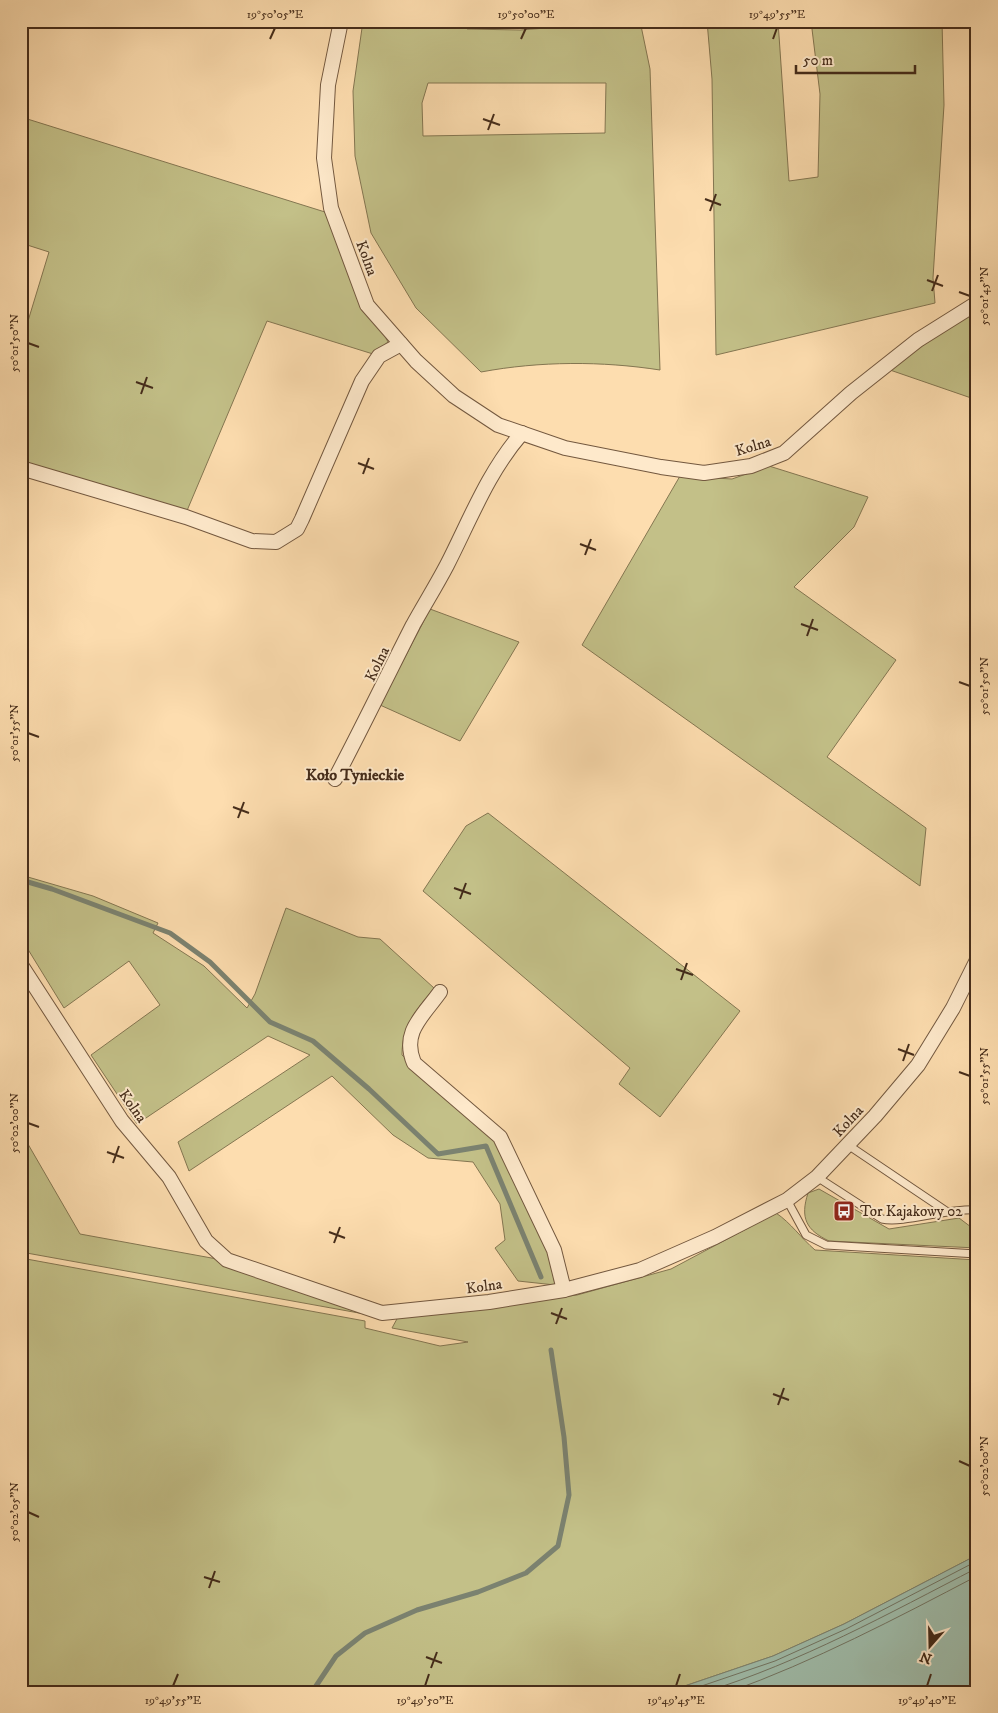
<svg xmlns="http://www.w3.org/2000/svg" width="998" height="1713" font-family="'IM FELL DW Pica',serif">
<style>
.green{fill:#c3c088;stroke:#847651;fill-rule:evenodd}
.water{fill:#9fbcaa;stroke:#7b8270}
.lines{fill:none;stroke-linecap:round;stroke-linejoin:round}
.shore{stroke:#727462;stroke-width:1}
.stream{stroke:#7b8270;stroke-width:5}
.lane-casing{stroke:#73583f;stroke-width:9}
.street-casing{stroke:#73583f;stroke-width:16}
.lane{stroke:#fee9cb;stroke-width:7}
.street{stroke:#fee9cb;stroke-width:14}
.ticks{fill:none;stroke:#452c1a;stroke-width:2}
.labels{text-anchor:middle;stroke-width:4;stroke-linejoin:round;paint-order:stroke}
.street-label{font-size:15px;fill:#452c1a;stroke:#fee9cb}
.poi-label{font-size:15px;fill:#452c1a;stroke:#fee9cb;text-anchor:start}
.neighbourhood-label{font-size:16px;font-weight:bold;fill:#452c1a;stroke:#fee9cb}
.neatline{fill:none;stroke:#452c1a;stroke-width:2}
.ticks-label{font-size:12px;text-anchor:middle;fill:#452c1a}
</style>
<rect width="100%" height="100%" fill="#fdddaf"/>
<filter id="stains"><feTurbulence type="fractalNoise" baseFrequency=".004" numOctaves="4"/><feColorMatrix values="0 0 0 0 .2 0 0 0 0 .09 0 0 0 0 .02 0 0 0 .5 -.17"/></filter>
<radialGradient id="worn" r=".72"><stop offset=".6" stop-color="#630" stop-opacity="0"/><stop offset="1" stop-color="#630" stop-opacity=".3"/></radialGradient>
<g class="green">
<path d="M 363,21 L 472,21 L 467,29 L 520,30 L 640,21 L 650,69 L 660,370 C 602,361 540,361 481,372 L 416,308 L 371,233 L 355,156 L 353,91 ZM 428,83 L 606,83 L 605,133 L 423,136 L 422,103 Z"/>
<path d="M 707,21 L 778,21 L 789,181 L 818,177 L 820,94 L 811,21 L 942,21 L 944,105 L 933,278 L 935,303 L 716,355 L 712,79 Z"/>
<path d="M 21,117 L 325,212 L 337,241 L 388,342 L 373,354 L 267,321 L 186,513 L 21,464 L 21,344 L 49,252 L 21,243 Z"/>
<path d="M 977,311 L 977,400 L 890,370 L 938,334 Z"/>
<path d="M 769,466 L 868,497 L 854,527 L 794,587 L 896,660 L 827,757 L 926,828 L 920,886 L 582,645 L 680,476 L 732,479 Z"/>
<path d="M 430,609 L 519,642 L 460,741 L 380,705 Z"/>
<path d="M 488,813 L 740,1011 L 660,1117 L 619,1084 L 630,1068 L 423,891 L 466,826 Z"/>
<path d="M 21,875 L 93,896 L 158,923 L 153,933 L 204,966 L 247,1008 L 255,994 L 286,908 L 358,937 L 380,939 L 434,988 C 416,1011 402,1025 402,1055 L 495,1141 L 548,1245 L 555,1285 L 518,1281 L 495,1248 L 505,1240 L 500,1204 L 473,1162 L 428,1158 L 393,1135 L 332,1076 L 189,1171 L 178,1142 L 310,1055 L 268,1036 L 137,1124 L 91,1055 L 160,1005 L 129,961 L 64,1008 L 21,938 Z"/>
<path d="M 21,1132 L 80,1234 L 217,1259 L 370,1315 L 21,1252 Z"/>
<path d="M 819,1189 L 889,1229 L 959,1218 L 971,1227 L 977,1226 L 977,1248 L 829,1241 C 806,1230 800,1218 808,1193 Z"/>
<path d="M 776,1213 C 791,1223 801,1238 815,1250 L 977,1260 L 977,1555 L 844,1624 L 773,1656 L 667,1692 L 21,1692 L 21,1258 L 365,1321 L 365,1328 L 440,1346 L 468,1342 L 392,1328 L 398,1317 L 577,1295 L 671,1269 Z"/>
</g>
<path class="water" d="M 977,1555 L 977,1692 L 667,1692 L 773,1656 L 844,1624 Z"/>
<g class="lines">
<g class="shore">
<path d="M 684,1692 L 775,1661 L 846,1629 L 977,1561"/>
<path d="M 705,1692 C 801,1662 888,1614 977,1568"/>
<path d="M 729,1692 C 815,1661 895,1619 977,1576"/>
</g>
<g class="stream">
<path d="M 21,880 L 52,889 L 170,933 L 210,962 L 270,1022 L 313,1041 L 369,1089 L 438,1154 L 486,1146 L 541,1277"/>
<path d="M 312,1692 L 336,1656 L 365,1633 L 417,1610 L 478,1592 L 526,1573 L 558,1546 L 569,1495 L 564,1437 L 551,1350"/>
</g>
<g class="lane-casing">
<g id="lane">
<path d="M 848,1145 L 946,1211"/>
<path d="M 817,1177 L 882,1219 C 903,1224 948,1208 977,1210"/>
<path d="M 787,1200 L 806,1235 L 826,1245 L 977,1254"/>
</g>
</g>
<g class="street-casing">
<g id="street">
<path d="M 341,21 L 328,85 L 324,158 L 331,208 L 367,305 L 416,361 L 454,396 L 498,425 L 565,448 L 661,467 L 704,473 L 751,466 L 784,453 L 851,393 L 918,340 L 977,303"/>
<path d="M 21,468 L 186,517 L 252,541 L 276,542 L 297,529 L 302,519 L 362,381 L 379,356 L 401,344"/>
<path d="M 335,779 C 362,728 387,676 413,625 C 424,605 436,586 447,565 C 470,520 488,472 522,433"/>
<path d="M 21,965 L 122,1121 L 169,1177 L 206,1241 L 227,1260 L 382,1313 L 489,1302 L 564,1290 L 640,1270 L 715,1237 L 787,1200 L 817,1177 L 875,1116 L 918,1065 L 953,1008 L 977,960"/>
<path d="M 440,992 C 423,1016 401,1032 414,1063 L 500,1137 L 554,1250 L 564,1290"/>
</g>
</g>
<use href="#lane" class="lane"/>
<use href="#street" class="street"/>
</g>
<path class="ticks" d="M 270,39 L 275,28M 521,39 L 526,28M 773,39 L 777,28M 483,119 L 500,125M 488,130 L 494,114M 705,199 L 721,205M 710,211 L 716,194M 927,280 L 943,286M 932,291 L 938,275M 959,292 L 970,296M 28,343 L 39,347M 136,382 L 153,388M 141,394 L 147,377M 358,463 L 374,469M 363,474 L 369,458M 580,544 L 596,550M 585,555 L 591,539M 801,624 L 818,630M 807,636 L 813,619M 959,682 L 970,686M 28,733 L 39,737M 233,807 L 249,813M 238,818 L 244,802M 454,888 L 471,894M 460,899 L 466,883M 676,969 L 693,975M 681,980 L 687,963M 898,1049 L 914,1055M 903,1061 L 909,1044M 959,1072 L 970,1076M 28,1123 L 39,1127M 107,1152 L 124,1158M 113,1163 L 119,1146M 329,1232 L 345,1238M 334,1243 L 340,1227M 551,1313 L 567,1319M 556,1324 L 562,1308M 773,1394 L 789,1400M 778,1405 L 784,1388M 959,1461 L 970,1466M 28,1512 L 39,1517M 204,1577 L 220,1582M 209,1588 L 215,1571M 426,1657 L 442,1663M 431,1668 L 437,1652M 173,1686 L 178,1674M 425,1686 L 429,1674M 676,1686 L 680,1674M 927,1686 L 931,1674"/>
<defs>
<g id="bus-square" transform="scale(1.125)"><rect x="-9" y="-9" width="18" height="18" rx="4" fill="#8f2418" stroke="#fee9cb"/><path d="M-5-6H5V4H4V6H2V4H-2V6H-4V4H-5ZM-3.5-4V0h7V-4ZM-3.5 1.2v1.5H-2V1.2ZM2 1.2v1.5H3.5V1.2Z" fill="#fff"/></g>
</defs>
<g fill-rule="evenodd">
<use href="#bus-square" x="844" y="1211"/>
</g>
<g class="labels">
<g class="street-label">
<text transform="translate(367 258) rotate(70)" y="5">Kolna</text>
<text transform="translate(753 446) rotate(-17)" y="5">Kolna</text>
<text transform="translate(377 664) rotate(-64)" y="5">Kolna</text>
<text transform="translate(133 1106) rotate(55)" y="5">Kolna</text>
<text transform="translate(848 1121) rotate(-47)" y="5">Kolna</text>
<text transform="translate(484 1286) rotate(-8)" y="5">Kolna</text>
</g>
<g class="poi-label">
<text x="860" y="1216">Tor Kajakowy 02</text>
</g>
<g class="neighbourhood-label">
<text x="355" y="780">Koło Tynieckie</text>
</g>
</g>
<rect width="998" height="1713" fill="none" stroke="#fdddaf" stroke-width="55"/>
<g transform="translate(930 1646) rotate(200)" stroke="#fee9cb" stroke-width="4" paint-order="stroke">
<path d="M0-4L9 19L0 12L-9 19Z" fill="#452c1a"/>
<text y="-8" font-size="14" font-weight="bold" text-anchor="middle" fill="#452c1a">N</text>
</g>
<path d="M796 65v8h119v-8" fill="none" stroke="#452c1a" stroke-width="2.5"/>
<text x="803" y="65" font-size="15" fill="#452c1a" stroke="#fee9cb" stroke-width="4" paint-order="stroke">50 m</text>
<rect x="28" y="28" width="942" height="1658" class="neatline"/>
<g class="ticks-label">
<text x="275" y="18">19°50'05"E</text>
<text x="526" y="18">19°50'00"E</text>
<text x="777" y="18">19°49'55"E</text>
<text transform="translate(984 296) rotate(-90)" y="4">50°01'45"N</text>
<text transform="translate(14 343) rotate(-90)" y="4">50°01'50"N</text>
<text transform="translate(984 686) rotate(-90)" y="4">50°01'50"N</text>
<text transform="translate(14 733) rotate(-90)" y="4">50°01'55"N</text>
<text transform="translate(984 1076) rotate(-90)" y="4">50°01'55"N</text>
<text transform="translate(14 1123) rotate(-90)" y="4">50°02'00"N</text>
<text transform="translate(984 1466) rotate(-90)" y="4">50°02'00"N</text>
<text transform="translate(14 1512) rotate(-90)" y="4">50°02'05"N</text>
<text x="173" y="1704">19°49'55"E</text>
<text x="425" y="1704">19°49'50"E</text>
<text x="676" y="1704">19°49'45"E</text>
<text x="927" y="1704">19°49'40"E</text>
</g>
<rect width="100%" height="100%" filter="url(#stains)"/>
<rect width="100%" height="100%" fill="url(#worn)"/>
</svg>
